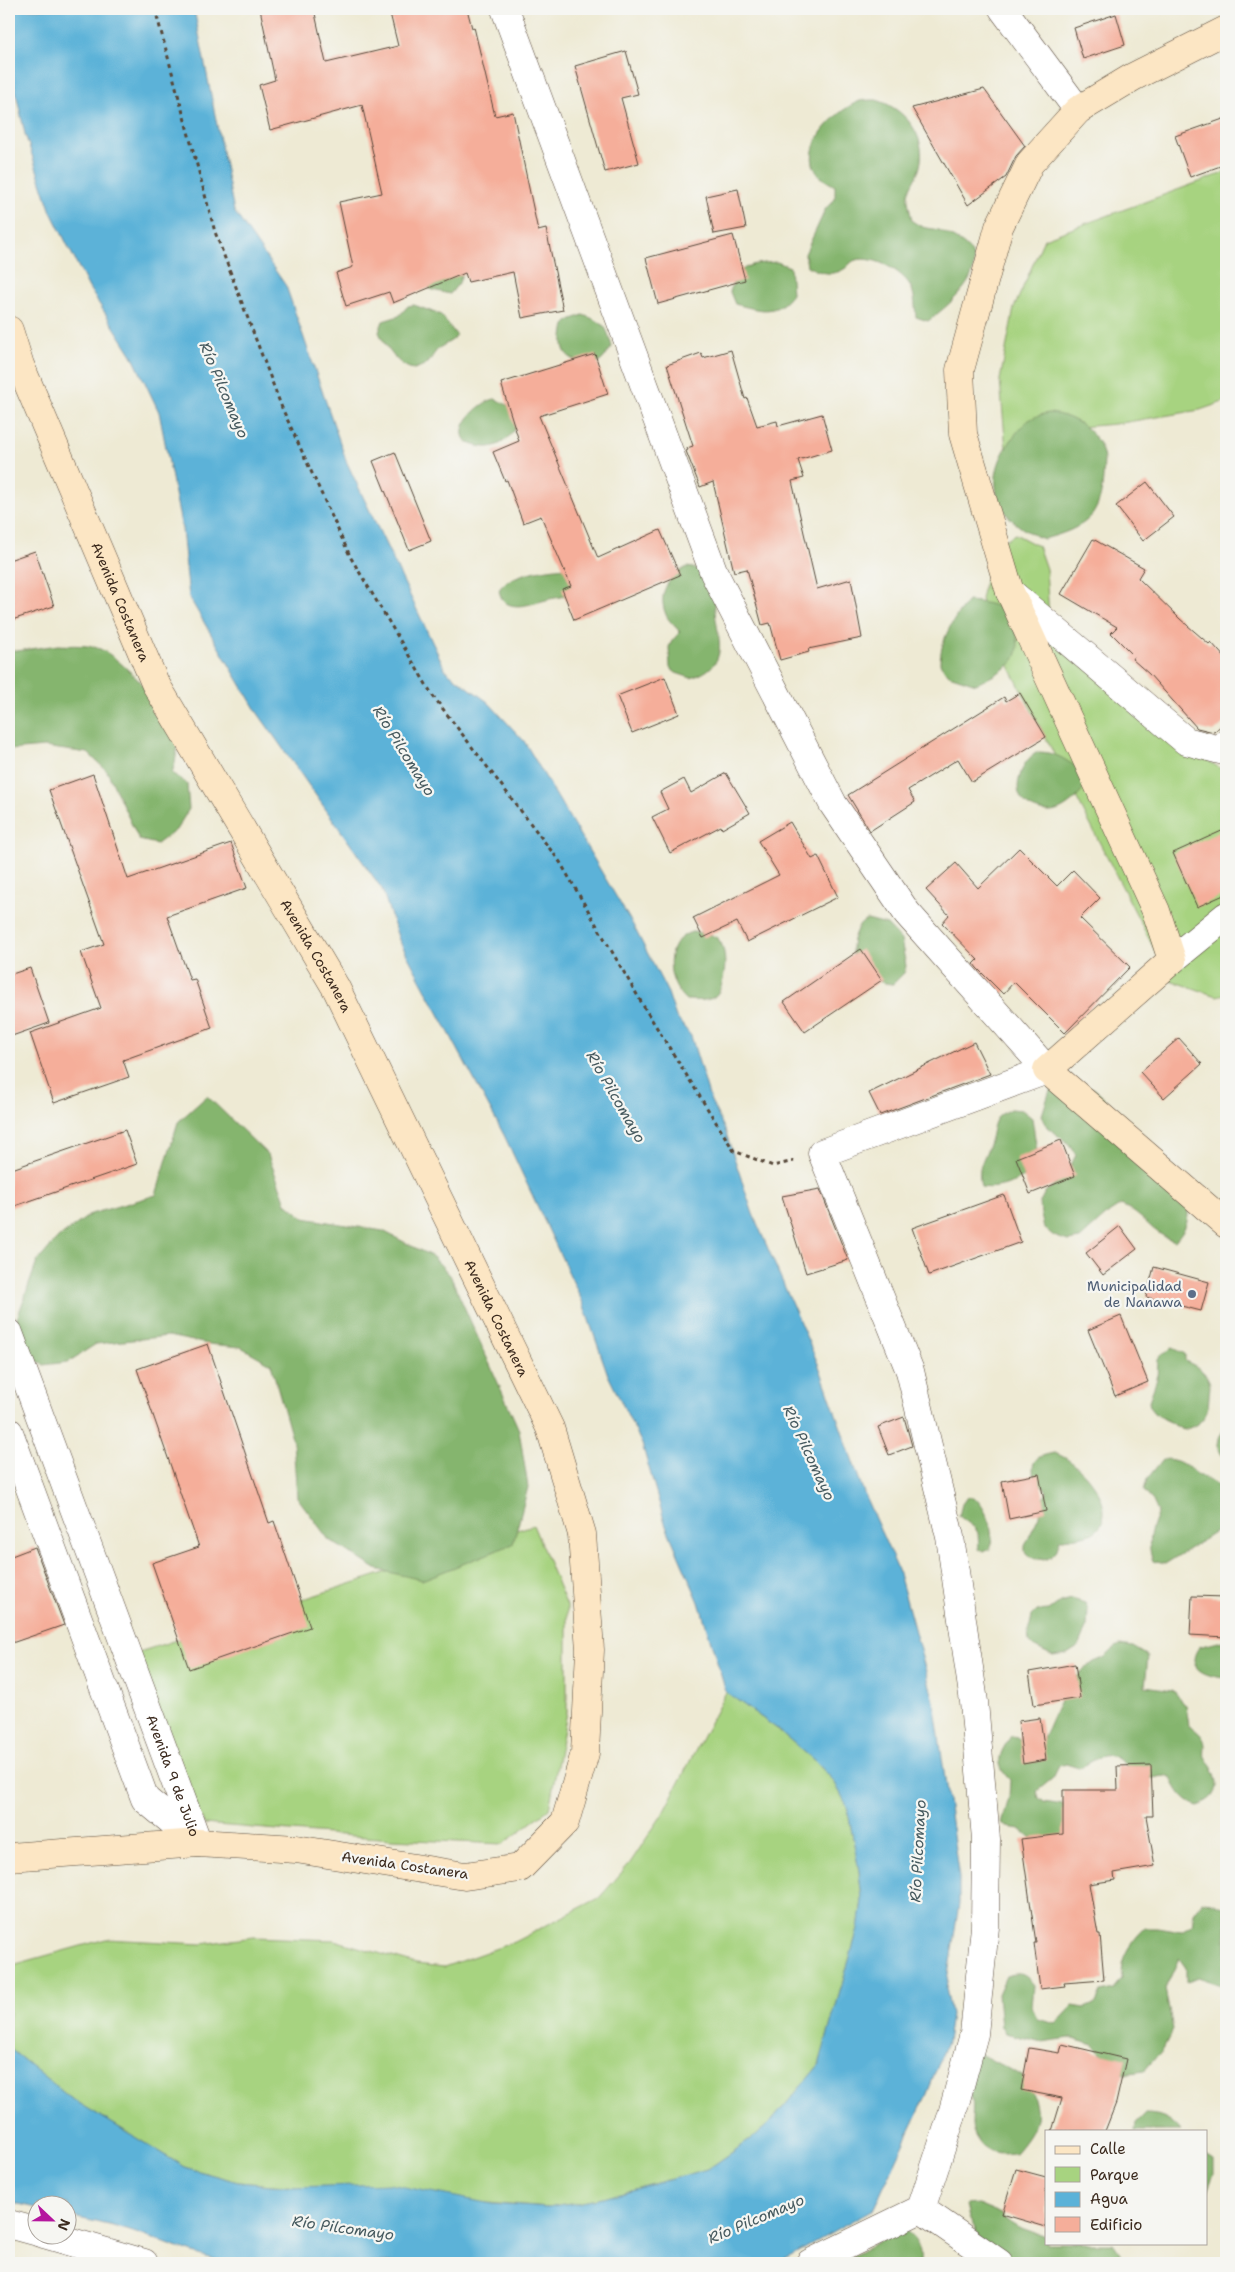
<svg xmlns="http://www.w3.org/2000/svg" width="1235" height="2272" font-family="'Shantell Sans',sans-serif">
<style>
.green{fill:#a7d380;stroke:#717e4f}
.forest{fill:#85b56e;stroke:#607046}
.water{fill:#5bb2d8;stroke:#4b6e7b}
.building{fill:#f5ae9a}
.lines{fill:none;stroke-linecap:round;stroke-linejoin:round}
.street-casing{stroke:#564739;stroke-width:29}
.secondary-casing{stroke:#564739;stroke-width:29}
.path{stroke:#564739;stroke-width:3;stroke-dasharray:4 4;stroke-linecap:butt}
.street{stroke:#fff;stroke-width:28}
.secondary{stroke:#fce6c4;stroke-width:28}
.service-dot{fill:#5c6f8a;stroke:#f6f6f2;stroke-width:2}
.labels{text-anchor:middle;stroke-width:4.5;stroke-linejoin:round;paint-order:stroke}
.street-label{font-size:14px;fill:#3b2a1e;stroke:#f6f6f2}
.service-label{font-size:14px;fill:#4e5e75;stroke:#f6f6f2;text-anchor:end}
.water-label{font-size:15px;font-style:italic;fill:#465a5f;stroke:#f6f6f2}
</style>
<rect width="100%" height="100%" fill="#f6f6f2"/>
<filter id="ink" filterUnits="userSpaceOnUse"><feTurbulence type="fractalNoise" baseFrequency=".02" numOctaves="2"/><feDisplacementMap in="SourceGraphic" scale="10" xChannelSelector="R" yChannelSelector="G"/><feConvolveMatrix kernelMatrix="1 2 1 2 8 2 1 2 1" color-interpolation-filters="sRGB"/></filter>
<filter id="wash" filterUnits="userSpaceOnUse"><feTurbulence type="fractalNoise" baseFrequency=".0096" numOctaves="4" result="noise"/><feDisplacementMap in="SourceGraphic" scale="20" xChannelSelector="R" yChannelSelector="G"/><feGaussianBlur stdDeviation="1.12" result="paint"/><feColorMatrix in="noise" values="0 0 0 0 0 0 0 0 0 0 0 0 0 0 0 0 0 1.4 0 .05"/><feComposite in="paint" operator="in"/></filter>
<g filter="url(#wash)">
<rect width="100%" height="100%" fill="#eeead4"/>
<g class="green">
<path d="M 1226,172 L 1226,401 L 1200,410 L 1115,424 L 1044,430 L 1007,462 L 1000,380 L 1014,308 L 1044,239 Z"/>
<path d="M 1015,534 L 1038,546 L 1046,569 L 1049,617 L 1137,716 L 1226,772 L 1226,994 L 1216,996 L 1170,980 L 988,625 L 981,599 L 992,548 Z"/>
<path d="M 533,1525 L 567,1606 L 567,1712 L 549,1809 L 503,1844 L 391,1839 L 204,1824 L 133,1654 Z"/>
<path d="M 726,1692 L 776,1728 L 815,1761 L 834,1781 L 847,1806 L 859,1871 L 862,1900 L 858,1929 L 819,2065 L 770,2123 L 750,2140 L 708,2169 L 599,2199 L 548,2208 L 238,2182 L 184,2167 L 69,2097 L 9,2048 L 9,1966 L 106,1939 L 202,1944 L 254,1937 L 334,1940 L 416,1964 L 444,1967 L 514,1942 L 599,1898 L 630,1863 L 662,1815 Z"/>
</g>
<g class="forest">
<path d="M 876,100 C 903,107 928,136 920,166 C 918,176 910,185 908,195 C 907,202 911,214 912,221 C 917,224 921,227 926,228 C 931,229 937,229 941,231 C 951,236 968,244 972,254 C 983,279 945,308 928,321 L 916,317 C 915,308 915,297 912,289 C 905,272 874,255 856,260 C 851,261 848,267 844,269 C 831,277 819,272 807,266 L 805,254 L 826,208 L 835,199 L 835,186 C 828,182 818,177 815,169 C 802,143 838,109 860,101 C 865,100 871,100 876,100 Z"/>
<path d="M 777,262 L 790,267 L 792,294 C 776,317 759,310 735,304 L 730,292 C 739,264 749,264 777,262 Z"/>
<path d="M 463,270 L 459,283 L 450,294 L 432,290 L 416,279 Z"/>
<path d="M 414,305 L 441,315 L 457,336 C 451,342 445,344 439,348 C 427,360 435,362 414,369 C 398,367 385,346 379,332 L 383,321 L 399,316 L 408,306 Z"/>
<path d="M 583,315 C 605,323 606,325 612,347 L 603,359 L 596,365 C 568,361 558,355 565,325 L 570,320 Z"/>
<path d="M 495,399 L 516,409 L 516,427 C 507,442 495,450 478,446 C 473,445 467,443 464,438 C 457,423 482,401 495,399 Z"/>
<path d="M 1049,413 C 1074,415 1100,432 1104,459 C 1104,465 1103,472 1103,478 C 1102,491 1100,504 1092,515 C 1082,528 1059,535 1044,539 C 998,523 981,483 1010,442 C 1023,424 1027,417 1049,413 Z"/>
<path d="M 568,567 L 579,575 C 575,581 571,591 565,595 C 561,598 551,598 546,600 C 530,604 503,615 499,590 C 508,573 550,568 568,567 Z"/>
<path d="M 687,567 L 699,569 C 704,575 713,584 715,591 C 717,597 714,605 715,611 C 718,641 731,665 691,678 L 676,673 L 670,668 L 669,647 L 672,641 L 680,632 C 676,627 670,622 667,617 C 656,594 668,577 687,567 Z"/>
<path d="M 968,601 C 980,602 995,603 1005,612 C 1015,622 1022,646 1015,658 C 1010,668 987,679 976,684 L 949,675 L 940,664 C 940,640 953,619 968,601 Z"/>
<path d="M 58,645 C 70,646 89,644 100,649 C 120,657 163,704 172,724 C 180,740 177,757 172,773 L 187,784 L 189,809 L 176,830 L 157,844 L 139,840 L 107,771 L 88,753 L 44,747 L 9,750 L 9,649 L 17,651 Z"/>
<path d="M 1038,752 C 1059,752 1066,762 1084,771 C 1085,775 1086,779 1086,783 C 1086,788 1081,792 1078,796 C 1071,803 1059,813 1048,812 C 1026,810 1013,797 1020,776 C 1023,765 1028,757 1038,752 Z"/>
<path d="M 867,920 L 887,925 L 901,940 L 906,966 L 904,973 L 893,984 C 868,983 843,961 855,934 C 858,927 860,923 867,920 Z"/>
<path d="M 692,932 C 700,933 712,933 718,939 C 729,949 726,989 714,997 C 706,1002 695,1000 686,1000 C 667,984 661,941 692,932 Z"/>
<path d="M 1069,1079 L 1095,1089 L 1134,1130 L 1187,1204 C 1190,1220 1186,1228 1175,1241 C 1151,1234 1144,1214 1121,1205 L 1110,1212 L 1080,1239 L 1068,1241 L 1054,1236 L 1044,1228 L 1041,1215 L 1040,1202 L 1045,1192 L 1065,1177 L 1076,1155 L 1069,1144 L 1047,1127 L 1042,1115 L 1050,1090 Z"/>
<path d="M 207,1096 L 268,1155 L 286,1203 L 304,1218 L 383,1231 L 433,1257 L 450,1275 L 519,1430 L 528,1487 L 513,1544 L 422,1580 L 376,1569 L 329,1540 L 297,1497 L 293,1442 L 271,1364 L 241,1347 L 208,1344 L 168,1336 L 96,1344 L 68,1362 L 43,1365 L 24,1352 L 14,1327 L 37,1262 L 58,1238 L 91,1214 L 156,1195 L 178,1122 Z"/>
<path d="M 1010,1109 L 1022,1110 L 1032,1118 L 1038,1158 L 1034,1172 C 1016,1181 1002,1190 981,1187 C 976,1165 985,1160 990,1141 C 993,1133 992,1126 997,1118 C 1000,1114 1006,1112 1010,1109 Z"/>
<path d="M 1173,1348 L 1185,1354 L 1185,1361 C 1194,1365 1205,1370 1209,1381 C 1211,1385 1209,1392 1209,1396 C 1208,1416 1203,1424 1183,1430 L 1154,1413 L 1150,1408 L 1149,1401 L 1157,1379 L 1158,1360 L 1162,1354 Z"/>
<path d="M 1226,1426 L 1226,1459 C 1212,1451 1219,1436 1226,1426 Z"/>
<path d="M 1054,1453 C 1077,1459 1121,1505 1097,1530 C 1088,1538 1071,1536 1060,1540 L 1056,1552 L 1051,1557 L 1044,1560 L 1030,1557 L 1025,1552 L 1025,1546 L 1039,1516 L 1040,1503 L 1047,1493 L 1045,1488 L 1034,1479 C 1031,1459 1035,1457 1054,1453 Z"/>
<path d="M 1163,1459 C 1179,1459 1185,1465 1197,1474 C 1204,1478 1212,1481 1218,1486 C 1229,1496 1226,1513 1224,1527 L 1165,1564 L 1153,1561 C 1146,1540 1150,1533 1158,1512 L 1153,1501 L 1144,1491 L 1147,1479 Z"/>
<path d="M 967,1497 L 974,1497 C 987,1508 995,1533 990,1549 L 984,1552 L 979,1549 L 978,1533 L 975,1528 L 959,1516 L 962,1504 Z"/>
<path d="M 1072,1599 L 1085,1603 L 1088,1609 L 1087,1626 L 1078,1647 L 1067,1654 L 1053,1656 L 1033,1646 L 1029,1641 L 1028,1634 L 1032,1616 L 1037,1611 L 1049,1610 L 1060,1602 Z"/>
<path d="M 1226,1640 L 1226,1678 C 1209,1677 1183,1670 1199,1647 Z"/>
<path d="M 1120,1645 L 1133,1647 L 1148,1656 L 1145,1686 L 1173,1690 L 1186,1706 L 1189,1726 C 1196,1730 1205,1736 1205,1746 C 1205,1750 1204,1754 1205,1758 C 1207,1761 1211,1764 1212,1767 C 1222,1786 1217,1800 1197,1806 C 1183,1801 1176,1790 1171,1777 C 1162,1774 1153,1780 1144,1778 C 1127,1776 1122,1749 1100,1757 C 1093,1760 1086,1765 1079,1768 L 1066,1764 L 1059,1766 L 1053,1778 L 1037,1791 L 1039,1798 L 1044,1802 L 1063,1805 L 1074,1834 L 1035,1841 L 1020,1829 L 1007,1827 L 1002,1823 L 1009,1798 L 1010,1780 C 993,1763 1000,1753 1011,1736 L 1017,1737 L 1032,1751 L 1039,1749 C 1052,1718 1064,1682 1094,1662 C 1098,1660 1102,1659 1105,1657 C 1111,1653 1113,1648 1120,1645 Z"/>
<path d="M 1202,1902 L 1214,1903 L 1226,1907 L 1226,1982 L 1222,1985 L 1198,1977 L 1186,1981 L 1186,1968 L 1179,1958 L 1165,1989 L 1173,2029 L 1163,2049 L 1144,2071 L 1124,2074 L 1118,2071 L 1094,2045 L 1069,2038 L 1042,2042 L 1005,2033 L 1001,2027 L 998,1994 L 1006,1976 C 1021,1972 1024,1973 1034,1985 L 1032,2007 L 1037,2019 L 1056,2024 L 1073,2006 L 1085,2008 L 1096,2003 L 1101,1992 L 1114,1989 L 1122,1979 C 1118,1959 1131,1942 1145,1928 L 1157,1928 L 1181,1932 L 1192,1926 L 1194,1913 Z"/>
<path d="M 974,2051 L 1022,2076 C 1031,2082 1038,2108 1036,2119 C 1033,2131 1023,2144 1015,2153 C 1009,2153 1001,2155 995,2153 C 983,2151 972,2136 972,2124 C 972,2114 974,2106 971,2096 Z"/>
<path d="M 1145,2114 C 1161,2114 1171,2119 1181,2131 L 1135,2131 L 1136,2123 Z"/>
<path d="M 1206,2154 L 1214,2159 L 1214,2173 L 1206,2193 Z"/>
<path d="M 978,2204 L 1002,2214 L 1006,2220 L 1016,2226 L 1046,2237 L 1046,2243 L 1113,2243 L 1120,2253 L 1122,2263 L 1015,2263 L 981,2241 L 969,2218 L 966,2205 Z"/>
<path d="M 902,2229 C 916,2236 922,2248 920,2263 L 851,2263 L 852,2256 Z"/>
</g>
<path class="water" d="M 9,9 L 194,9 L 234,211 L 286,286 L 347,463 L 446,671 L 488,702 L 524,741 L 633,925 L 668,993 L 676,1017 L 691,1036 L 710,1099 L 725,1130 L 753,1214 L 819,1366 L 865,1496 L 898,1570 L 934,1701 L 959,1878 L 959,1904 L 946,1988 L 951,2014 L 947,2042 L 927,2094 L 873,2210 L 778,2263 L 316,2263 C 285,2258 253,2268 221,2261 C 189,2253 158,2240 127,2230 C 108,2224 87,2220 68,2216 L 68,2204 L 38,2204 L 37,2208 L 9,2202 L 9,2048 L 69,2097 L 184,2167 L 238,2182 L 292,2187 L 389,2184 L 492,2204 L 548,2208 L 599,2199 L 708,2169 L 750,2140 L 770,2123 L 819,2065 L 858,1929 L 862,1900 L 859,1871 L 847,1806 L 834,1781 L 815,1761 L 776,1728 L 726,1692 L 699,1602 L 666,1526 L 642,1444 L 608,1375 L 583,1303 L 504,1135 L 399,940 L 382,889 L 257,712 L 189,597 L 182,529 L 159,412 L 132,355 L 89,288 L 51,212 L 25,134 L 9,61 Z"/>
<g id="blocks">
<g class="building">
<path d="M 260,9 L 314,9 L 326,63 L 398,46 L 389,9 L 467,9 L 472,28 L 474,27 L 495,116 L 513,112 L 538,231 L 546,229 L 563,310 L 522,318 L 513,272 L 468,282 L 465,273 L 393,303 L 389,292 L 346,306 L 336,273 L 353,267 L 339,202 L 382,193 L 362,105 L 270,130 L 259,85 L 275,80 Z"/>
<path d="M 1116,14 L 1125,45 L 1083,59 L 1074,28 Z"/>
<path d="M 626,51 L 638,94 L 621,98 L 639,163 L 605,172 L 575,66 Z"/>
<path d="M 984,89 L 1025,146 L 1016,156 L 1006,177 L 968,205 L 912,108 Z"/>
<path d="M 1226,118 L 1226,164 L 1190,177 L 1175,136 Z"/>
<path d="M 738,189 L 746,228 L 714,234 L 706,196 Z"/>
<path d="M 733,235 L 745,280 L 658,304 L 646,258 Z"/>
<path d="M 731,350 L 745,399 L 747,398 L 757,426 L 777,421 L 778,426 L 822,414 L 832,450 L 798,460 L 804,478 L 792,481 L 817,589 L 851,579 L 862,638 L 808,649 L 809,652 L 780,660 L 770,623 L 762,625 L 747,569 L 734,572 L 713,482 L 700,487 L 686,451 L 688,450 L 687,448 L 693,446 L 667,365 L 701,353 L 703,358 Z"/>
<path d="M 595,354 L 608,394 L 539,416 L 598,558 L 660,530 L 680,575 L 574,620 L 562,589 L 571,586 L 541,516 L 523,523 L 507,480 L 505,481 L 493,452 L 519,441 L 501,383 Z"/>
<path d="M 395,452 L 431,541 L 409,550 L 373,461 Z"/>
<path d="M 1147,482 L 1174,517 L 1143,541 L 1116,506 Z"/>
<path d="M 1093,539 L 1144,568 L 1138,578 L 1180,619 L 1209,644 L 1211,642 L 1226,659 L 1226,721 L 1214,732 L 1197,728 L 1149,674 L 1132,659 L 1134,656 L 1111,633 L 1117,627 L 1061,594 Z"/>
<path d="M 35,551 L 54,606 L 9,621 L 9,560 Z"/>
<path d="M 665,677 L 679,714 L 632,733 L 617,696 Z"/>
<path d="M 1020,693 L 1046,737 L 972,782 L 958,759 L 908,790 L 915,802 L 870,831 L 848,795 L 1004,697 L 1006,701 Z"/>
<path d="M 726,773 L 750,813 L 722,829 L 721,826 L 670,853 L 652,817 L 668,809 L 660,792 L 684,779 L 691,793 Z"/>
<path d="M 93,774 L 128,879 L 231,843 L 247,888 L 167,916 L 190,980 L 195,979 L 212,1028 L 123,1060 L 129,1077 L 54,1103 L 30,1033 L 101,1008 L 81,952 L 104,944 L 49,790 Z"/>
<path d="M 790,822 L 812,859 L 818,856 L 838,897 L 747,942 L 737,922 L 703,938 L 693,918 L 779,875 L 758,841 Z"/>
<path d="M 1226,829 L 1226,894 L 1197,907 L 1173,853 Z"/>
<path d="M 1019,848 L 1057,886 L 1073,870 L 1100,898 L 1080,918 L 1130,967 L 1065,1033 L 1014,982 L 1003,994 L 977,968 L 974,964 L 978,960 L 942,923 L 949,915 L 926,890 L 956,863 L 978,888 Z"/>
<path d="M 861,949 L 882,980 L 805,1032 L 784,1002 Z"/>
<path d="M 30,968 L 49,1023 L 9,1037 L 9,975 Z"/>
<path d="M 1179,1038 L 1202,1064 L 1164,1098 L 1140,1072 Z"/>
<path d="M 974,1042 L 990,1074 L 880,1115 L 869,1093 Z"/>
<path d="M 125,1130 L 137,1164 L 9,1208 L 9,1170 Z"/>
<path d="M 1061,1140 L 1075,1176 L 1030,1194 L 1016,1158 Z"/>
<path d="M 820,1189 L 848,1260 L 806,1273 L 782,1196 Z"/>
<path d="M 1004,1195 L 1021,1242 L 929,1275 L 912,1228 Z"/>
<path d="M 1120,1226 L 1137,1249 L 1103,1275 L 1086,1253 Z"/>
<path d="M 1154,1267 L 1209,1282 L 1201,1311 L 1146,1297 Z"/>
<path d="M 1121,1316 L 1148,1382 L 1115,1396 L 1088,1330 Z"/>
<path d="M 208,1344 L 269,1523 L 274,1521 L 310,1627 L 189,1669 L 152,1563 L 199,1547 L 137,1369 Z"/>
<path d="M 904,1417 L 912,1446 L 889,1455 L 878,1427 Z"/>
<path d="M 1039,1474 L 1046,1511 L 1009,1519 L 1002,1481 Z"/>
<path d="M 35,1547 L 64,1625 L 9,1644 L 9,1557 Z"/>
<path d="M 1192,1596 L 1226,1597 L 1226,1637 L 1190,1635 Z"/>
<path d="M 1075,1664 L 1080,1698 L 1034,1705 L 1029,1672 Z"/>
<path d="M 1040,1718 L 1046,1760 L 1023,1764 L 1018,1721 Z"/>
<path d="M 1151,1765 L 1153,1816 L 1146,1816 L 1155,1866 L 1114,1873 L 1115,1880 L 1089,1884 L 1098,1934 L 1100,1934 L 1104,1980 L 1064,1983 L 1065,1986 L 1040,1989 L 1034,1943 L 1036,1943 L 1021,1839 L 1063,1834 L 1063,1790 L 1118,1790 L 1117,1766 Z"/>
<path d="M 1062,2044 L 1126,2059 L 1116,2103 L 1105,2131 L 1052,2131 L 1062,2098 L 1021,2090 L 1029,2048 L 1060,2053 Z"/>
<path d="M 1016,2169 L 1046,2177 L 1046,2227 L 1002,2214 Z"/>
</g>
</g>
</g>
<g filter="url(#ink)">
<use href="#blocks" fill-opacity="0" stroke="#564739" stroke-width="1"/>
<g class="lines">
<g class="street-casing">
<g id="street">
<path d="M 505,9 L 714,573 L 833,804 L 907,913 L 1047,1070 L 822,1153 L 910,1371 L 950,1537 L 974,1702 L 986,1839 L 985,1927 L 974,2034 L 951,2118 L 921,2209 L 810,2263"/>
<path d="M 1003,9 L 1078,110"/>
<path d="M 1010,592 L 1186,741 L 1220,750 L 1226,744"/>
<path d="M 1172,960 L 1226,916"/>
<path id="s1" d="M 9,1333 L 198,1843"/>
<path d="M 9,1432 L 145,1799 L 197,1842"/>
<path d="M 921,2209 L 999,2263"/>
<path d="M 9,2224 L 38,2232"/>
<path d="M 44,2234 L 144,2263"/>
</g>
</g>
<g class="secondary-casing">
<g id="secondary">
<path d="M 1226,30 L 1133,77 L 1078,110 L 1030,163 L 999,227 L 960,370 L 963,434 L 1010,592 L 1156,911 L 1172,960 L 1047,1070 L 1226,1224"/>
<path id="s2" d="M 9,330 L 20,365 L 155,683 L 336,988 L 550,1428 L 582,1534 L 590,1650 L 585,1753 L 565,1822 L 520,1868 L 465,1876 L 296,1849 L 198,1843 L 9,1857"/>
</g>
</g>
<path class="path" d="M 155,9 L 215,232 L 282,408 L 351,558 L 433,696 L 560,862 L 647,1012 L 734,1151 L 773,1166 L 794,1161"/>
<use href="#street" class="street"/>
<use href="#secondary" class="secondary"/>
</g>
</g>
<circle class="service-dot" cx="1192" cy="1294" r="5"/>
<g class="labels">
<g class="street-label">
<text dy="5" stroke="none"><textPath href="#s2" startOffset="294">Avenida Costanera</textPath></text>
<text dy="5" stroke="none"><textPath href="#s2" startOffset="699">Avenida Costanera</textPath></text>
<text dy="5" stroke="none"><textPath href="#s2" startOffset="1104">Avenida Costanera</textPath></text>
<text dy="5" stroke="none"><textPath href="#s1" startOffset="472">Avenida 9 de Julio</textPath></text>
<text transform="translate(405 1865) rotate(8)" y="5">Avenida Costanera</text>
</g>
<g class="service-label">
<text x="1182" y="1291">Municipalidad<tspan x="1182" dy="16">de Nanawa</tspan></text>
</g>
<g class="water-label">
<text transform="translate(224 390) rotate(67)" y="5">Río Pilcomayo</text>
<text transform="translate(404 751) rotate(58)" y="5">Río Pilcomayo</text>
<text transform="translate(616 1097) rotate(60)" y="5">Río Pilcomayo</text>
<text transform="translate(809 1453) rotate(65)" y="5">Río Pilcomayo</text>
<text transform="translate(918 1851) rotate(-87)" y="5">Río Pilcomayo</text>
<text transform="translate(756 2219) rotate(-23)" y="5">Río Pilcomayo</text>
<text transform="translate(343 2228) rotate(8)" y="5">Río Pilcomayo</text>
</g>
</g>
<rect width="1235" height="2272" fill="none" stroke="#f6f6f2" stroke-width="30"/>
<rect x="1045" y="2130" width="162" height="115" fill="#f6f6f2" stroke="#aba49d"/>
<rect x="1055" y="2146" width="25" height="8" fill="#fce6c4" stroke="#aba49d"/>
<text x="1090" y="2154" font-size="15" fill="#3b2a1e">Calle</text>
<rect x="1055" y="2167" width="25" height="15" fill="#a7d380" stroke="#aba49d"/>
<text x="1090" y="2180" font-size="15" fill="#3b2a1e">Parque</text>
<rect x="1055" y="2192" width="25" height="15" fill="#5bb2d8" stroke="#aba49d"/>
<text x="1090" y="2204" font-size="15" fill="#3b2a1e">Agua</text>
<rect x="1055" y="2217" width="25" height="15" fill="#f5ae9a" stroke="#aba49d"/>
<text x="1090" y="2230" font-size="15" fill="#3b2a1e">Edificio</text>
<g transform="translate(52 2220) rotate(112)"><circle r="24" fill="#f6f6f2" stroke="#aba49d"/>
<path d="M0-4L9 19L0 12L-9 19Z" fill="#b5179e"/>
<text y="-8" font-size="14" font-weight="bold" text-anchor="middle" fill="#3b2a1e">N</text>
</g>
</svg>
